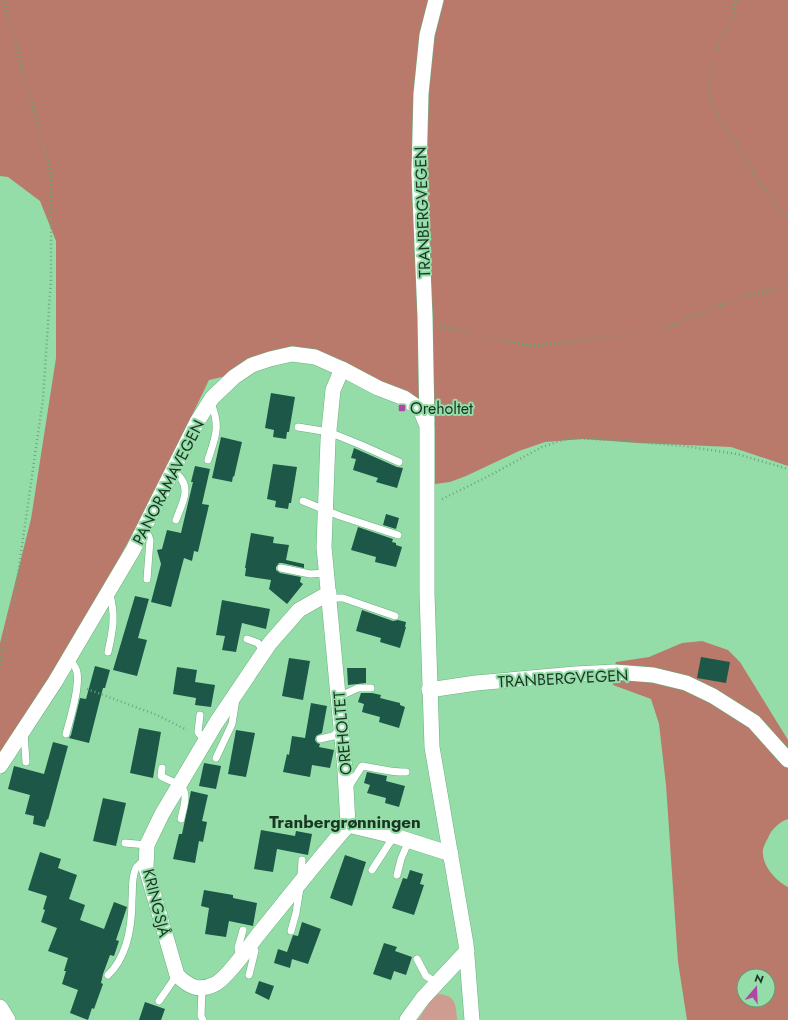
<svg xmlns="http://www.w3.org/2000/svg" width="788" height="1020" font-family="Jost,sans-serif">
<style>
.green{fill:#cf9c91}
.forest{fill:#b97a6c;fill-rule:evenodd}
.building{fill:#1c5748}
.lines{fill:none;stroke-linecap:round;stroke-linejoin:round}
.lane-casing{stroke:#69b07e;stroke-width:8}
.street-casing{stroke:#69b07e;stroke-width:16}
.path{stroke:#6ca57b;stroke-width:2.5;stroke-dasharray:1 3;stroke-linecap:butt}
.lane{stroke:#fff;stroke-width:7}
.street{stroke:#fff;stroke-width:15}
.poi-dot{fill:#b246a6;stroke:#95dda8;stroke-width:1.5}
.labels{text-anchor:middle;stroke-width:4;stroke-linejoin:round;paint-order:stroke}
.street-label{font-size:16px;fill:#193622;stroke:#95dda8}
.poi-label{font-size:16px;fill:#193622;stroke:#95dda8;text-anchor:start}
.neighbourhood-label{font-size:17px;font-weight:bold;fill:#193622;stroke:#95dda8}
</style>
<rect width="100%" height="100%" fill="#95dda8"/>
<path class="green" d="M 438,994 C 456,995 456,1005 457,1020 L 418,1020 L 431,1000 Z"/>
<g class="forest">
<path d="M 0,0 L 788,0 L 788,466 L 731,447 L 639,443 L 583,439 L 545,442 L 519,451 L 466,476 L 450,482 L 435,484 L 435,409 L 393,393 L 309,357 L 209,380 L 154,494 L 63,662 L 0,757 L 0,643 L 31,519 L 56,358 L 56,241 L 40,201 L 8,177 L 0,176 Z"/>
<path d="M 702,641 L 728,650 L 740,662 L 788,740 L 788,819 C 779,822 771,830 768,838 C 766,841 764,846 763,849 C 761,865 776,881 788,887 L 788,1020 L 687,1020 L 678,962 L 666,785 L 659,724 L 651,699 L 613,685 L 611,676 L 616,662 L 649,657 L 682,643 ZM 744,976 L 768,976 L 768,1000 L 744,1000 Z"/>
</g>
<g class="building">
<path d="M 271,393 L 295,397 L 289,432 L 287,432 L 286,439 L 273,437 L 274,430 L 265,428 Z"/>
<path d="M 221,437 L 242,442 L 234,477 L 233,476 L 232,482 L 212,478 Z"/>
<path d="M 354,448 L 397,467 L 403,468 L 397,488 L 376,482 L 378,478 L 353,470 L 356,459 L 351,458 Z"/>
<path d="M 273,464 L 297,467 L 291,503 L 289,503 L 288,509 L 275,507 L 276,501 L 267,499 Z"/>
<path d="M 195,466 L 210,469 L 202,504 L 209,505 L 198,552 L 194,551 L 192,561 L 184,558 L 171,607 L 151,602 L 161,564 L 157,550 L 162,549 L 167,530 L 181,533 L 193,482 L 191,482 Z"/>
<path d="M 386,514 L 399,518 L 396,529 L 383,525 Z"/>
<path d="M 358,527 L 393,539 L 392,542 L 396,543 L 396,545 L 402,547 L 396,567 L 375,562 L 376,557 L 351,550 Z"/>
<path d="M 251,533 L 274,537 L 273,543 L 289,545 L 286,560 L 304,564 L 304,568 L 282,563 L 279,563 L 276,567 L 276,570 L 280,573 L 301,577 L 300,582 L 303,584 L 287,604 L 269,589 L 271,580 L 245,576 L 246,568 L 245,568 Z"/>
<path d="M 135,596 L 149,599 L 138,638 L 147,640 L 137,676 L 113,670 Z"/>
<path d="M 222,600 L 270,609 L 266,629 L 242,623 L 236,652 L 222,650 L 225,636 L 216,635 Z"/>
<path d="M 362,610 L 393,621 L 398,620 L 406,622 L 405,627 L 406,627 L 400,648 L 380,642 L 381,638 L 356,631 Z"/>
<path d="M 701,657 L 730,662 L 726,683 L 697,678 Z"/>
<path d="M 289,658 L 310,661 L 303,700 L 282,696 Z"/>
<path d="M 95,666 L 110,670 L 105,688 L 103,688 L 89,743 L 69,738 L 71,735 L 80,698 L 86,699 Z"/>
<path d="M 177,667 L 197,670 L 195,682 L 215,685 L 211,707 L 195,705 L 196,698 L 173,694 Z"/>
<path d="M 347,668 L 366,668 L 366,683 L 348,685 Z"/>
<path d="M 361,693 L 372,693 L 381,695 L 380,698 L 400,703 L 400,705 L 405,707 L 399,728 L 379,722 L 380,717 L 362,712 L 364,704 L 358,702 Z"/>
<path d="M 311,703 L 327,706 L 322,733 L 316,736 L 315,740 L 317,743 L 320,744 L 319,747 L 334,750 L 330,768 L 312,765 L 310,777 L 283,772 L 287,754 L 289,755 L 292,736 L 305,738 Z"/>
<path d="M 139,728 L 161,732 L 153,778 L 130,773 Z"/>
<path d="M 236,730 L 255,733 L 246,777 L 228,774 Z"/>
<path d="M 53,742 L 68,746 L 48,820 L 47,819 L 45,827 L 33,824 L 34,816 L 25,814 L 30,795 L 8,789 L 14,766 L 44,774 Z"/>
<path d="M 204,763 L 221,766 L 216,789 L 199,786 Z"/>
<path d="M 367,772 L 387,776 L 386,781 L 405,786 L 399,807 L 385,803 L 386,798 L 367,793 L 370,785 L 364,783 Z"/>
<path d="M 191,791 L 208,795 L 202,821 L 207,822 L 203,842 L 199,841 L 195,863 L 173,859 L 179,834 L 182,834 Z"/>
<path d="M 103,798 L 126,803 L 116,846 L 93,841 Z"/>
<path d="M 261,830 L 295,836 L 296,831 L 312,834 L 308,855 L 277,849 L 273,872 L 254,869 Z"/>
<path d="M 40,852 L 61,859 L 58,868 L 77,875 L 69,899 L 85,905 L 80,920 L 104,929 L 114,902 L 127,907 L 116,940 L 119,941 L 114,956 L 110,955 L 103,974 L 101,983 L 103,984 L 94,1009 L 92,1008 L 88,1020 L 70,1013 L 78,990 L 62,984 L 66,971 L 64,971 L 68,958 L 48,951 L 57,928 L 41,922 L 45,910 L 43,909 L 47,896 L 28,890 Z"/>
<path d="M 345,855 L 366,862 L 352,906 L 330,898 Z"/>
<path d="M 410,870 L 423,874 L 420,884 L 424,885 L 414,915 L 392,908 L 403,878 L 407,879 Z"/>
<path d="M 204,890 L 233,895 L 233,898 L 257,903 L 253,926 L 229,921 L 226,937 L 205,934 L 209,908 L 201,906 Z"/>
<path d="M 302,922 L 321,929 L 308,964 L 292,959 L 290,968 L 274,963 L 278,949 L 287,952 L 293,935 L 298,936 Z"/>
<path d="M 384,943 L 397,947 L 395,951 L 412,957 L 406,975 L 394,971 L 391,980 L 373,974 Z"/>
<path d="M 259,981 L 274,986 L 269,1000 L 255,993 Z"/>
<path d="M 145,1002 L 165,1009 L 161,1020 L 139,1020 Z"/>
</g>
<g class="lines">
<g class="lane-casing">
<g id="lane">
<path d="M 298,427 L 329,432 L 361,445 L 399,462"/>
<path d="M 208,460 C 216,435 221,426 210,401"/>
<path d="M 173,470 C 176,473 180,476 182,480 C 190,492 180,508 176,520"/>
<path d="M 303,501 L 340,516 L 398,535"/>
<path d="M 145,527 L 150,540 L 147,579"/>
<path d="M 281,568 L 310,574 L 327,573"/>
<path d="M 329,598 L 343,598 L 395,616"/>
<path d="M 247,639 L 258,643 L 264,652"/>
<path d="M 108,652 C 113,630 116,614 109,592"/>
<path d="M 338,697 L 358,688 L 371,688"/>
<path d="M 200,715 L 198,732 L 205,741"/>
<path d="M 24,734 L 26,762"/>
<path d="M 66,734 C 70,719 83,679 75,667 C 74,664 71,662 69,660"/>
<path d="M 320,739 L 333,736 L 341,729"/>
<path d="M 216,758 L 232,724 L 236,699"/>
<path d="M 162,768 L 161,776 C 167,780 173,781 179,785 C 190,792 183,808 181,819"/>
<path d="M 348,788 L 362,766 C 376,768 393,773 406,772"/>
<path d="M 125,843 L 147,845"/>
<path d="M 372,870 L 394,836"/>
<path d="M 397,875 L 401,859 L 409,840"/>
<path d="M 301,878 L 302,860"/>
<path d="M 291,931 L 296,913 L 300,888"/>
<path d="M 240,958 L 238,948 L 243,930"/>
<path d="M 417,959 L 426,976 L 437,983"/>
<path d="M 108,975 C 128,956 132,926 132,899 C 133,889 131,878 136,868 C 138,865 142,862 145,859"/>
<path d="M 249,975 L 255,951 L 251,944"/>
<path d="M 202,989 L 201,1016 L 203,1020"/>
<path d="M 159,1001 L 177,975"/>
</g>
</g>
<g class="street-casing">
<g id="street">
<path d="M 342,369 L 333,390 L 328,440 L 324,547 L 345,770 L 348,825"/>
<path d="M 427,422 L 425,316 L 419,173 L 421,94 L 427,35 L 436,0"/>
<path d="M 329,593 L 299,610 L 270,643 L 216,723 L 162,814 L 147,845 L 146,868 L 177,975 C 189,987 199,992 215,984 C 226,979 249,947 257,936 C 287,899 317,861 348,825"/>
<path d="M 429,690 L 476,683 L 575,674 L 614,672 L 653,675 L 686,683 L 713,696 L 754,722 L 788,760"/>
<path d="M 0,766 L 55,682 L 133,550 L 197,422 L 212,398 L 234,377 L 252,365 L 270,359 L 292,354 L 315,357 L 342,369 L 378,388 L 404,398 L 420,409 L 427,426 L 427,593 L 432,747 L 466,944 L 472,1020"/>
<path d="M 348,825 L 398,837 L 451,854"/>
<path d="M 0,1007 L 8,1020"/>
<path d="M 407,1020 L 423,998 L 467,951"/>
</g>
</g>
<g class="path">
<path d="M 736,0 L 730,24 L 714,51 L 708,94 L 720,120 L 741,151 L 755,175 L 777,208 L 788,217"/>
<path d="M 440,326 L 533,346 L 660,330 L 737,299 L 788,285"/>
<path d="M 442,499 L 485,478 L 542,447 L 569,438 L 615,440 L 684,446 L 737,454 L 788,469"/>
<path d="M 0,665 L 16,588 L 43,399 L 51,279 L 51,173 L 4,0"/>
<path d="M 87,689 L 157,715 L 187,730"/>
</g>
<use href="#lane" class="lane"/>
<use href="#street" class="street"/>
</g>
<rect class="poi-dot" x="398" y="404" width="8" height="8" rx="2"/>
<g class="labels">
<g class="street-label">
<text transform="translate(422 212) rotate(-92)" y="6">TRANBERGVEGEN</text>
<text transform="translate(168 482) rotate(-63)" y="6">PANORAMAVEGEN</text>
<text transform="translate(563 678) rotate(-3)" y="6">TRANBERGVEGEN</text>
<text transform="translate(342 733) rotate(-95)" y="6">OREHOLTET</text>
<text transform="translate(157 903) rotate(76)" y="6">KRINGSJÅ</text>
</g>
<g class="poi-label">
<text x="410" y="414">Oreholtet</text>
</g>
<g class="neighbourhood-label">
<text x="345" y="828">Tranbergrønningen</text>
</g>
</g>
<g transform="translate(756 988) rotate(19)"><circle r="19" fill="#95dda8" stroke="#639a72"/>
<path d="M0-3L7 15L0 10L-7 15Z" fill="#b246a6"/>
<text y="-6" font-size="11" font-weight="bold" text-anchor="middle" fill="#193622">N</text>
</g>
</svg>
